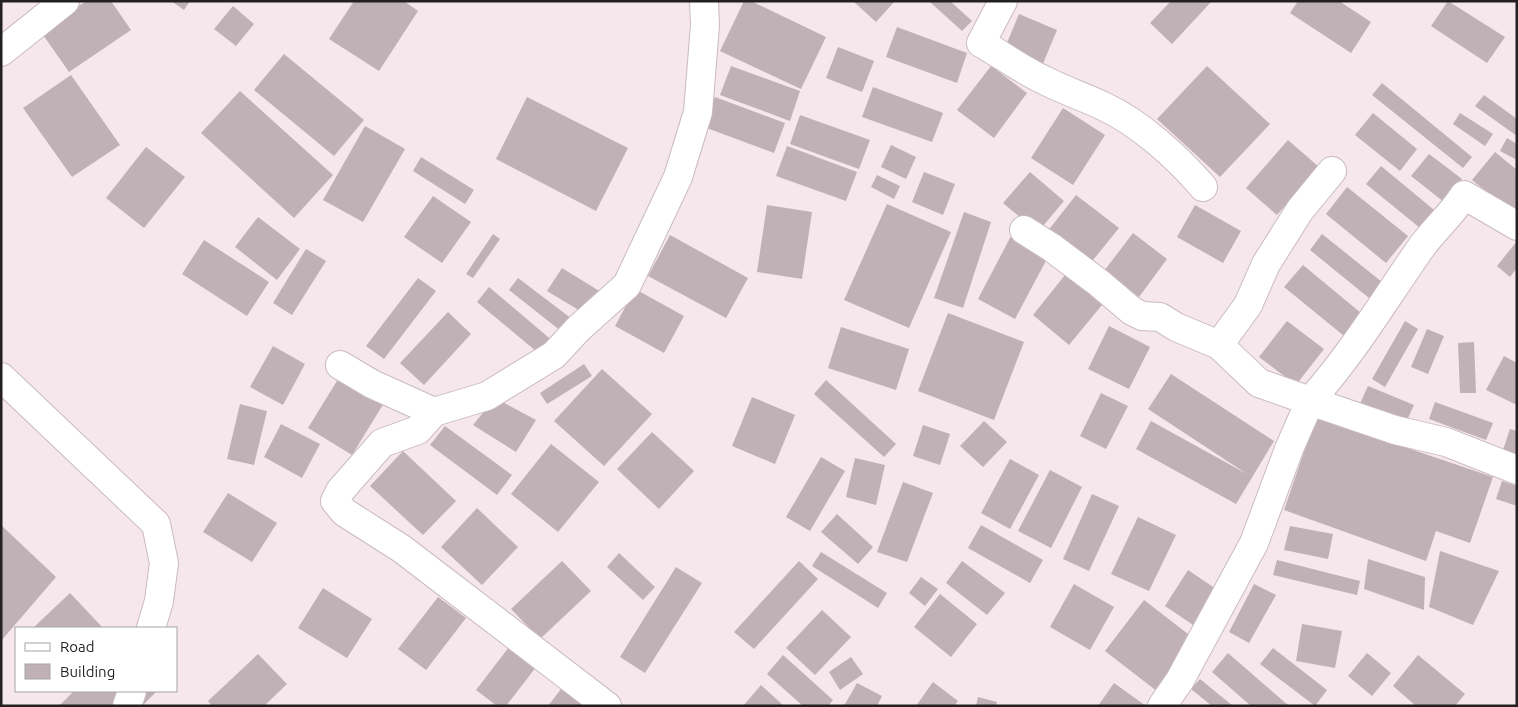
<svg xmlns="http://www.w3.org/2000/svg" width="1518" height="707" font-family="Ubuntu,sans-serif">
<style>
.building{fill:#bfb1b6}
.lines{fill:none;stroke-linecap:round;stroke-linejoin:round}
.minor-casing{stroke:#cabbc0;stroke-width:30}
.minor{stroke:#fff;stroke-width:28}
</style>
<rect width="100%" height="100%" fill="#f6e7ec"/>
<g class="building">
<path d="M 86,1 L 111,1 L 131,30 L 69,72 L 41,32 Z"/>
<path d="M 171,1 L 190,1 L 184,10 Z"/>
<path d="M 354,1 L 404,1 L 418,11 L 379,71 L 329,39 Z"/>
<path d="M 744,1 L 751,1 L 826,37 L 801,89 L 720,51 Z"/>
<path d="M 853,1 L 895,1 L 876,22 Z"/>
<path d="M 929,1 L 950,1 L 972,21 L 962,31 Z"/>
<path d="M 1171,1 L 1212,1 L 1172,44 L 1150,23 Z"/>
<path d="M 1298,1 L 1339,1 L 1371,22 L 1351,53 L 1290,13 Z"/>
<path d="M 1448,1 L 1505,37 L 1487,63 L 1431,26 Z"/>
<path d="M 233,6 L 254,24 L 236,46 L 214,29 Z"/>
<path d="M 1019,14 L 1057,30 L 1042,66 L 1004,50 Z"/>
<path d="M 897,27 L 967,53 L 957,83 L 886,57 Z"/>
<path d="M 838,47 L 874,61 L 862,92 L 826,78 Z"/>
<path d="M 284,54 L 364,120 L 334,156 L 254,90 Z"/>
<path d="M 731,66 L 800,91 L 790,121 L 720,95 Z"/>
<path d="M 991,66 L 1027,93 L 994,138 L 957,110 Z"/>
<path d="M 1207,66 L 1270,124 L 1220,177 L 1157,119 Z"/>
<path d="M 71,75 L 120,145 L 72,177 L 23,108 Z"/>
<path d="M 1382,83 L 1472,157 L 1463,168 L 1372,95 Z"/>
<path d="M 873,87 L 943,113 L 932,142 L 862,117 Z"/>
<path d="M 240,91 L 333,175 L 294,218 L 201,133 Z"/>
<path d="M 1484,95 L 1517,119 L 1517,136 L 1475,106 Z"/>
<path d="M 527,97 L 628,148 L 596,211 L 496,159 Z"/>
<path d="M 715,97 L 785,123 L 774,153 L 704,127 Z"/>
<path d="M 1063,108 L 1105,135 L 1073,185 L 1031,158 Z"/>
<path d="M 1373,113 L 1417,149 L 1400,171 L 1355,135 Z"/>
<path d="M 1460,113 L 1493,134 L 1485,146 L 1453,124 Z"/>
<path d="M 800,115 L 870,140 L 859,169 L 790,144 Z"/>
<path d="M 365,126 L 405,149 L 363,222 L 323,200 Z"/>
<path d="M 1507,138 L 1517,144 L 1517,160 L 1500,151 Z"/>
<path d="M 1288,140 L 1319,167 L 1277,215 L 1246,188 Z"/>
<path d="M 891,145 L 916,157 L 906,179 L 881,167 Z"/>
<path d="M 787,146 L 857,172 L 846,201 L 776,176 Z"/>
<path d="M 146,147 L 185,177 L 144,228 L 106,198 Z"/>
<path d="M 1495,152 L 1517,170 L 1517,216 L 1472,180 Z"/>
<path d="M 1429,154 L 1462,179 L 1444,202 L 1411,176 Z"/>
<path d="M 421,157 L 474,190 L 465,204 L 413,171 Z"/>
<path d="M 1381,166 L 1439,214 L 1425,232 L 1366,184 Z"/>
<path d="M 924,172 L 955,184 L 943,215 L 912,202 Z"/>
<path d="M 1030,172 L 1064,201 L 1038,232 L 1003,203 Z"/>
<path d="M 877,175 L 900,186 L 894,199 L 871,187 Z"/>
<path d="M 1347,187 L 1408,236 L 1386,263 L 1326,214 Z"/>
<path d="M 1076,195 L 1119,228 L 1089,265 L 1047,232 Z"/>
<path d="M 433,196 L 471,222 L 442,263 L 404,237 Z"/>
<path d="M 887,204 L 951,232 L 909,328 L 844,300 Z"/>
<path d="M 767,205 L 812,212 L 802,279 L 757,272 Z"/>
<path d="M 1195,205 L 1241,231 L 1223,263 L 1177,237 Z"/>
<path d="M 964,212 L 991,222 L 963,308 L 934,298 Z"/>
<path d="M 258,217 L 300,249 L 277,280 L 235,247 Z"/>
<path d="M 1133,233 L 1167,259 L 1139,297 L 1104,271 Z"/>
<path d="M 493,234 L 500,239 L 473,278 L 466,274 Z"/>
<path d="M 1322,234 L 1382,282 L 1369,298 L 1310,250 Z"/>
<path d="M 670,235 L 748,278 L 726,318 L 648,276 Z"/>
<path d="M 1011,236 L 1048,257 L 1015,319 L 978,299 Z"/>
<path d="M 204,240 L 269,282 L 247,316 L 182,274 Z"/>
<path d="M 1517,241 L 1517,268 L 1510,277 L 1497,266 Z"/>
<path d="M 306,249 L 326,261 L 292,315 L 273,303 Z"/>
<path d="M 1303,265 L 1367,318 L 1349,340 L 1284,287 Z"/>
<path d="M 562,268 L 601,292 L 587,315 L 547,291 Z"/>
<path d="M 1065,275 L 1092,294 L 1102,305 L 1069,345 L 1033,315 Z"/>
<path d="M 418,278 L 436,291 L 384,359 L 366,346 Z"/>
<path d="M 518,278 L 576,322 L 566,335 L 509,290 Z"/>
<path d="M 489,287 L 555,343 L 543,357 L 477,302 Z"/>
<path d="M 635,289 L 684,316 L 664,353 L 615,326 Z"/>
<path d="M 448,312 L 471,334 L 424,385 L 400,363 Z"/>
<path d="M 948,313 L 1024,342 L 994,420 L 918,391 Z"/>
<path d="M 1287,321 L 1324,349 L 1296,385 L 1259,357 Z"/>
<path d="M 1405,321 L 1418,329 L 1385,387 L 1372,379 Z"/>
<path d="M 1109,326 L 1150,347 L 1129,389 L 1088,369 Z"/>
<path d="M 841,327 L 909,349 L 896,390 L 828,368 Z"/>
<path d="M 1427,329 L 1444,336 L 1428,374 L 1411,367 Z"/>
<path d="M 1474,342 L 1476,393 L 1460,393 L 1458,343 Z"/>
<path d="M 273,346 L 305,364 L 283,405 L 250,387 Z"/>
<path d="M 1504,356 L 1517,363 L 1517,405 L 1486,390 Z"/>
<path d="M 584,364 L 592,376 L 547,404 L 540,393 Z"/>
<path d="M 602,369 L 652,414 L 604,466 L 554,421 Z"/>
<path d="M 1171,374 L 1274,441 L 1236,504 L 1136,449 L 1151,421 L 1247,474 L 1148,409 Z"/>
<path d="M 340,376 L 384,403 L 352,455 L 308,428 Z"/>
<path d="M 826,380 L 896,444 L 884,457 L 814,394 Z"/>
<path d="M 1368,386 L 1414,405 L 1404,427 L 1358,408 Z"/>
<path d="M 1101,393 L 1128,406 L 1106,449 L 1080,436 Z"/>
<path d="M 752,397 L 795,415 L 775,464 L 732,446 Z"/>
<path d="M 495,398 L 536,420 L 516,452 L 473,425 Z"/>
<path d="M 1435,402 L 1493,423 L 1486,440 L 1429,419 Z"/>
<path d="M 240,404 L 267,411 L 254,465 L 227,459 Z"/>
<path d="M 1316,417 L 1493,477 L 1470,543 L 1436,531 L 1426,561 L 1284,510 Z"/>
<path d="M 984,421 L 1007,442 L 983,467 L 960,446 Z"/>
<path d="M 281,424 L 320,444 L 302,478 L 264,457 Z"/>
<path d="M 923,425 L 950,434 L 940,465 L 913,456 Z"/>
<path d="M 445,426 L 512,475 L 497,495 L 430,445 Z"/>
<path d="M 1510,429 L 1517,431 L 1517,458 L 1502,453 Z"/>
<path d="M 652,432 L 694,471 L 659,509 L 617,469 Z"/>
<path d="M 551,444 L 599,482 L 558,532 L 511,494 Z"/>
<path d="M 403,451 L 456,501 L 423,535 L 370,486 Z"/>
<path d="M 821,457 L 845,471 L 810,531 L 786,517 Z"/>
<path d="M 855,458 L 885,465 L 876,505 L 846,497 Z"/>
<path d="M 1010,459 L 1039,475 L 1010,529 L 981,513 Z"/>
<path d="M 1050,470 L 1082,487 L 1051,548 L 1018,531 Z"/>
<path d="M 1502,481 L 1517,486 L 1517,506 L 1496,499 Z"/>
<path d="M 903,482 L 933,493 L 907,562 L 877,552 Z"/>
<path d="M 228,493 L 277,523 L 252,562 L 203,532 Z"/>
<path d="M 1092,494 L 1119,506 L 1089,571 L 1063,559 Z"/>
<path d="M 477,508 L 518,547 L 482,585 L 441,547 Z"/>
<path d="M 837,514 L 873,547 L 858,564 L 821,532 Z"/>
<path d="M 1138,517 L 1176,535 L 1149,591 L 1111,574 Z"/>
<path d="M 1,525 L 56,577 L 1,641 Z"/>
<path d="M 981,525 L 1043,560 L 1030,583 L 968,548 Z"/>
<path d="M 1290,526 L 1333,534 L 1328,559 L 1284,550 Z"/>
<path d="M 1440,551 L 1499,571 L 1473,625 L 1429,607 Z"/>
<path d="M 821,552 L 887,593 L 878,608 L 812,566 Z"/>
<path d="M 619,553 L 655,587 L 643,600 L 607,567 Z"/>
<path d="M 1368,559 L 1425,577 L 1424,610 L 1364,589 Z"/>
<path d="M 1277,560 L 1360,581 L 1357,595 L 1273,575 Z"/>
<path d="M 562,561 L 591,591 L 540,639 L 511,609 Z"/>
<path d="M 799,561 L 818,579 L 754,649 L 734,632 Z"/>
<path d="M 962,561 L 1005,593 L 987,615 L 946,583 Z"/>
<path d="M 676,567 L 702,583 L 645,673 L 620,657 Z"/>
<path d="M 1188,570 L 1225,595 L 1202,631 L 1165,606 Z"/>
<path d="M 921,577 L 938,589 L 925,606 L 909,593 Z"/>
<path d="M 1074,584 L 1114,607 L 1090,650 L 1050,627 Z"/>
<path d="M 1254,584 L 1276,595 L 1249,643 L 1229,632 Z"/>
<path d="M 323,588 L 372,619 L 347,658 L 298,628 Z"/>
<path d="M 70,593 L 103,628 L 33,628 Z"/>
<path d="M 940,594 L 977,624 L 951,657 L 914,627 Z"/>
<path d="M 438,597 L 466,618 L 426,670 L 398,649 Z"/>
<path d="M 1144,600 L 1197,641 L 1158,692 L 1105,651 Z"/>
<path d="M 822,610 L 851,637 L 815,675 L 786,648 Z"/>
<path d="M 1302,624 L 1342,631 L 1335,668 L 1296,661 Z"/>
<path d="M 516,638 L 543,658 L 506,706 L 497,706 L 476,690 Z"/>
<path d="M 1273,648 L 1327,690 L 1315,706 L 1260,664 Z"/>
<path d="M 1228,653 L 1289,706 L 1251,706 L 1212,672 Z"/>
<path d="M 1367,653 L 1391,673 L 1372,696 L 1348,676 Z"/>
<path d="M 258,654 L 287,684 L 264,706 L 212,706 L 208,701 Z"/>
<path d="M 783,655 L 833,700 L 828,706 L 803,706 L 767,674 Z"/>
<path d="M 1418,655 L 1465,694 L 1455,706 L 1416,706 L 1393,686 Z"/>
<path d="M 851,657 L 863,674 L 840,690 L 829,672 Z"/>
<path d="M 1200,679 L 1233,706 L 1212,706 L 1191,689 Z"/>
<path d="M 933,682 L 958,701 L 954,706 L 916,706 Z"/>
<path d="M 857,683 L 882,696 L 877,706 L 844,706 Z"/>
<path d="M 1114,683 L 1146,706 L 1098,706 Z"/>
<path d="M 564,685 L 590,706 L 548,706 Z"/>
<path d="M 761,685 L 784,706 L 743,706 Z"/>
<path d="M 74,691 L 157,691 L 142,706 L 59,706 Z"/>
<path d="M 978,697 L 997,702 L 996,706 L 976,706 Z"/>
</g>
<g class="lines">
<g class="minor-casing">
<g id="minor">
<path d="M 1003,1 L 981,43 C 1002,55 1022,70 1044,80 C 1063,90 1084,97 1103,106 C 1140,123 1177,157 1203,187"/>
<path d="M 1,52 L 65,1"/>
<path d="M 1024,230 L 1051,247 L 1099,283 L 1132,311 L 1142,316 L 1160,317 L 1176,327 L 1219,345 L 1259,383 L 1310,401 C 1352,354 1382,304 1418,252 C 1432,231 1451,216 1464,195 L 1517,226"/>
<path d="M 1219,345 L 1248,305 L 1266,264 L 1300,210 L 1332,171"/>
<path d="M 340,365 L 372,384 L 434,412 L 487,396 L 554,355 L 578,329 L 627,285 L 678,177 L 698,112 L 705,25 L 704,1"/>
<path d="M 1,377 L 156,524 L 164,563 L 159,601 L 151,628"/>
<path d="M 434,412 L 418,430 L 382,443 L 340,491 L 335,501 L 344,512 L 402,549 L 607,706"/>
<path d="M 127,706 L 132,691"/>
<path d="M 1162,706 L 1180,680 L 1254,543 L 1289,449 L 1310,401 L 1395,430 L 1446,442 L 1517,470"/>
</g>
</g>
<use href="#minor" class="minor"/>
</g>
<rect width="1518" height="707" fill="none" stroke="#241f21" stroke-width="5"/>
<rect x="15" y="627" width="162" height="65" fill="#ffffff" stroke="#a7a5a6"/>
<rect x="25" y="643" width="25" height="8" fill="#ffffff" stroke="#a7a5a6"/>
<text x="60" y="652" font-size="15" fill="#241f21">Road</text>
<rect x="25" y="664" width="25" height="15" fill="#bfb1b6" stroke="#a7a5a6"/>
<text x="60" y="677" font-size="15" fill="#241f21">Building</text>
</svg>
